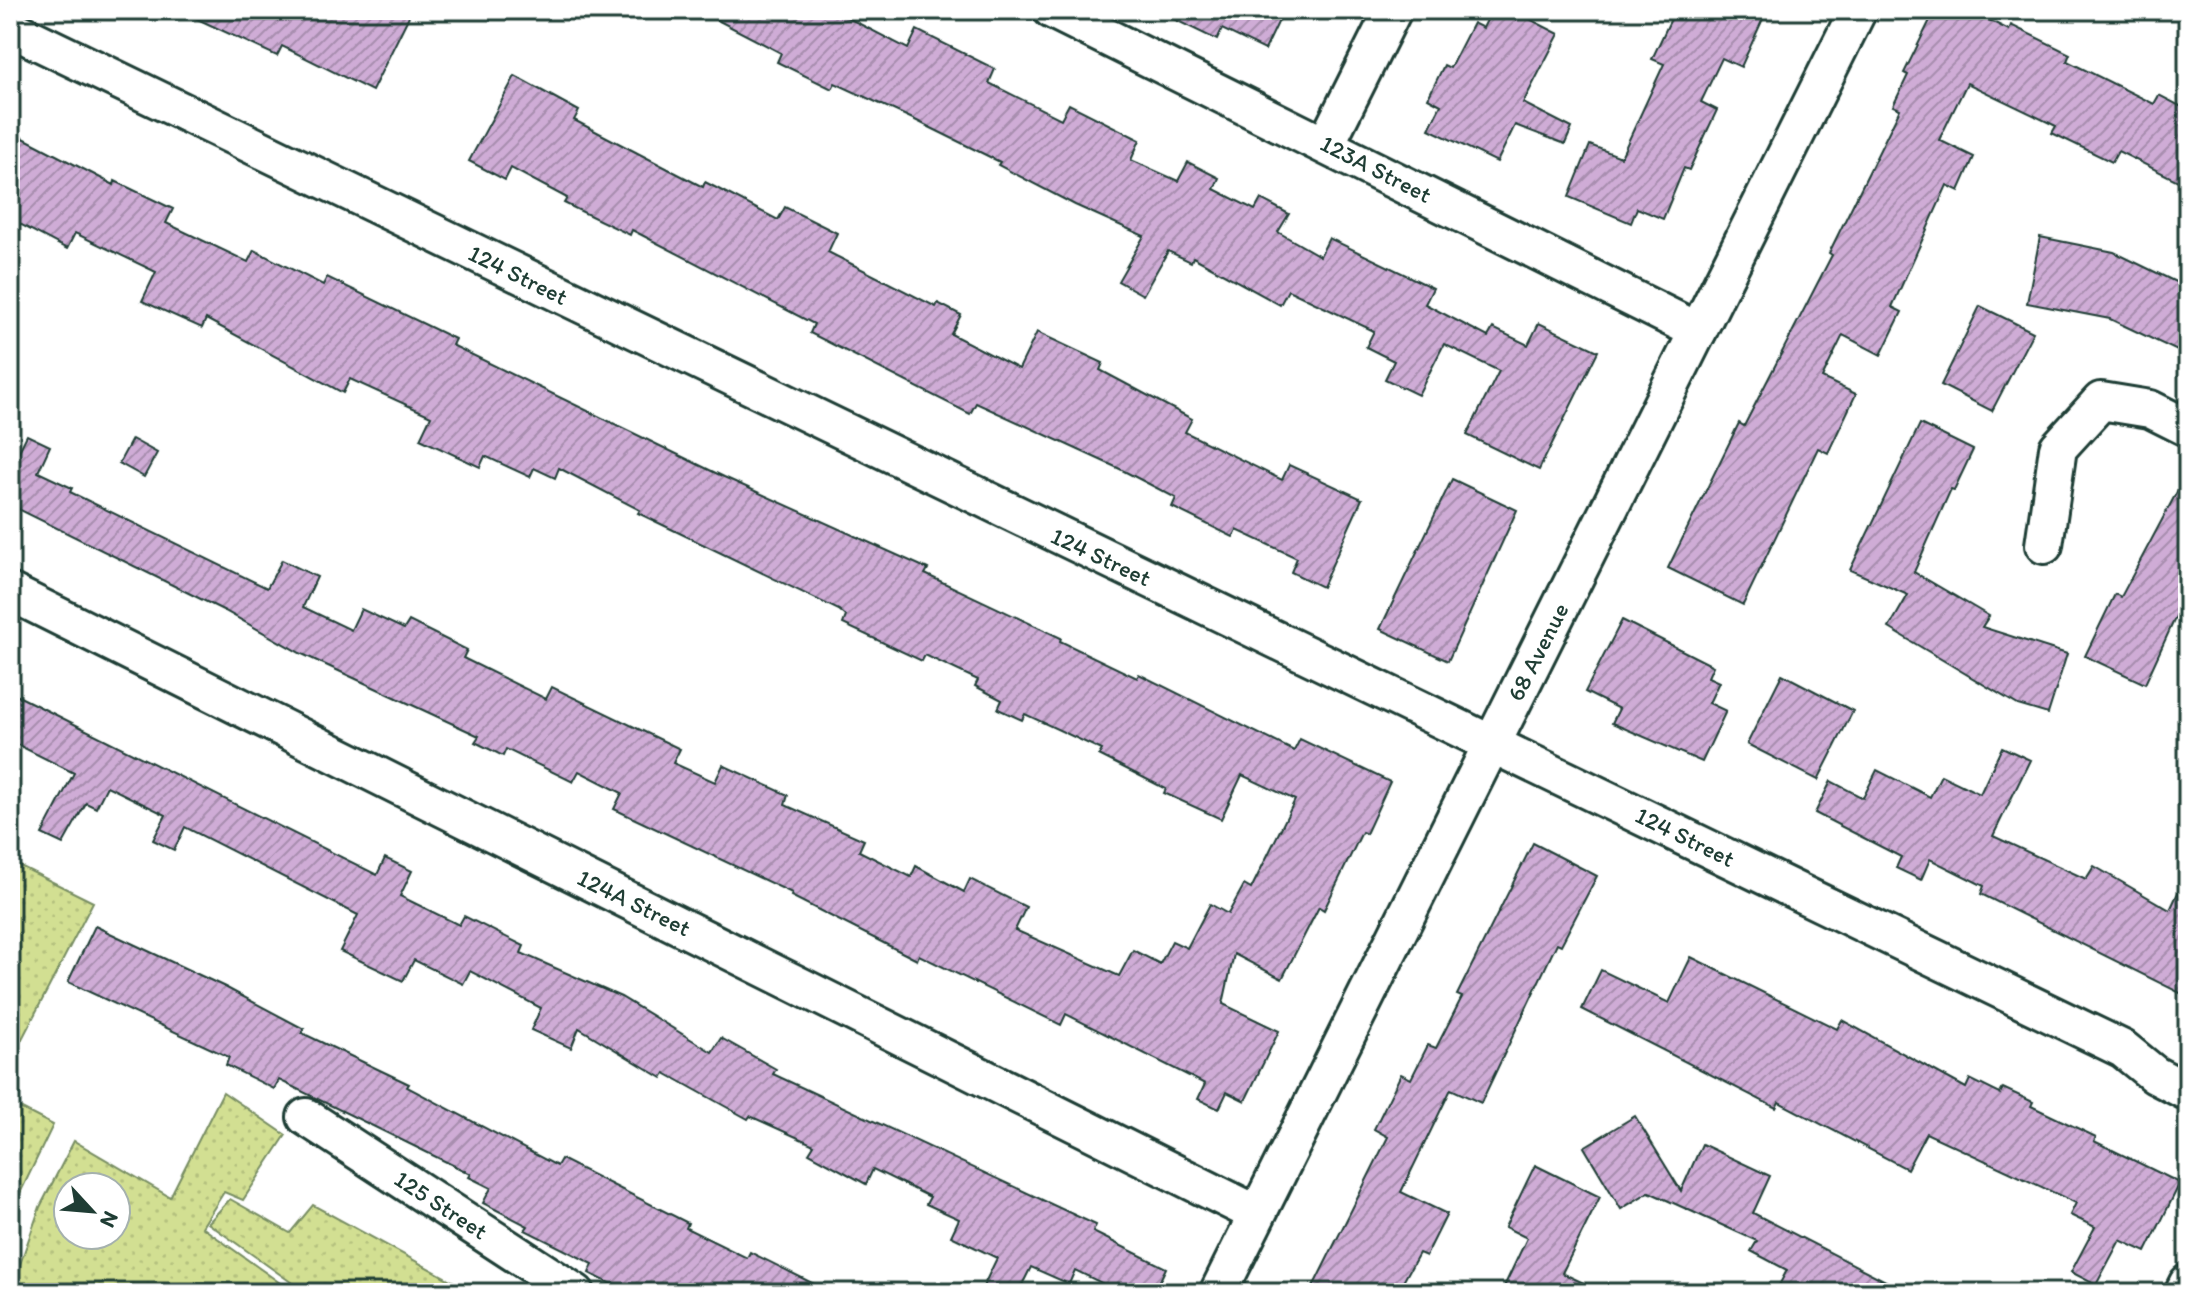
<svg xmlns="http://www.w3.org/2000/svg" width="2198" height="1303" font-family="Itim,sans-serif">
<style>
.grass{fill:url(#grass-dots);stroke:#788e63;stroke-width:2;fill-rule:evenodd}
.building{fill:url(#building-hatch);stroke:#1f3d34;stroke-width:2}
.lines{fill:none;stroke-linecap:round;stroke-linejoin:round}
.minor-casing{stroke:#1f3d34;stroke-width:42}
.minor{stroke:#fff;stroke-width:36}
.labels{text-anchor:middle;stroke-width:6;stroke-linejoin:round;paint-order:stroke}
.street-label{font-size:24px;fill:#1f3d34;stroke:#fff}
</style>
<defs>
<pattern id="grass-dots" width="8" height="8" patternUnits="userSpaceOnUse" patternTransform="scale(2)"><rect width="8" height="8" fill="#d2df92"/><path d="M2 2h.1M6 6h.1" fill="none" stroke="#b4c07e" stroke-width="1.8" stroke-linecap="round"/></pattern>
<pattern id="building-hatch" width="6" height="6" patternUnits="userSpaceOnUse" patternTransform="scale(2)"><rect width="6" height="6" fill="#cfacd6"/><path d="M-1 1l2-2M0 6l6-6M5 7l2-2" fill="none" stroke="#a78dae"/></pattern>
</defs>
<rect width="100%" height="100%" fill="#fff"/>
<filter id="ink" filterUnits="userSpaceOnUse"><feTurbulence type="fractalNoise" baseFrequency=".0125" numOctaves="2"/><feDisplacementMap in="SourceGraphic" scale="16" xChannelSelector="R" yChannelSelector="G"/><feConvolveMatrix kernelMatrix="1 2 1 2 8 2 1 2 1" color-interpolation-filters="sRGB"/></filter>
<g filter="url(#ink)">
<g class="grass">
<path d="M 10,861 L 93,902 L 10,1062 Z"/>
<path d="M 223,1092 L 286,1135 L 243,1200 L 224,1192 L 202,1227 L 287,1288 L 284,1293 L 10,1293 L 40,1207 L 74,1141 L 170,1197 ZM 68,1187 L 116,1187 L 116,1235 L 68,1235 Z"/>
<path d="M 10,1103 L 53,1125 L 10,1214 Z"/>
<path d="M 230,1199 L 290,1233 L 313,1205 L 474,1293 L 292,1293 L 295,1285 L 208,1223 Z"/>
</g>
<g class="building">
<path d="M 178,10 L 412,10 L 372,91 L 282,46 L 277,56 Z"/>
<path d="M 698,10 L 833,10 L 908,49 L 917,30 L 995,69 L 989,83 L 1061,119 L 1069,104 L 1140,140 L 1131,160 L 1178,181 L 1188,162 L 1219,178 L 1214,189 L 1255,210 L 1261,199 L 1289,214 L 1278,232 L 1320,256 L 1329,238 L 1433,288 L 1425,304 L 1488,337 L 1493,328 L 1528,345 L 1539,323 L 1598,351 L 1539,470 L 1467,435 L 1499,371 L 1444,344 L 1418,395 L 1385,379 L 1394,361 L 1366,347 L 1374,331 L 1288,290 L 1280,305 L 1193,257 L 1191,262 L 1168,251 L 1143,295 L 1118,281 L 1144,236 L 1075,205 L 998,165 L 1000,162 L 915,120 L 835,83 L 832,89 L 777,62 L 781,53 Z"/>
<path d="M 1155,10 L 1284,10 L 1265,50 L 1222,29 L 1217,40 Z"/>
<path d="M 1492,10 L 1512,10 L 1559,34 L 1523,103 L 1572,128 L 1565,144 L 1515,125 L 1497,162 L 1429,129 L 1441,105 L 1428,98 L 1444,65 L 1450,68 L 1473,23 L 1483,28 Z"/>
<path d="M 1675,10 L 1767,10 L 1741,67 L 1722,58 L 1701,102 L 1717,110 L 1689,170 L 1684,168 L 1663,219 L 1637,208 L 1631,223 L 1569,197 L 1590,145 L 1621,157 L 1664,64 L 1652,59 Z"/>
<path d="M 1935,10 L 1969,10 L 2009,30 L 2011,25 L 2070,54 L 2067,61 L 2154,104 L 2159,95 L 2188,110 L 2188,186 L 2118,151 L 2112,162 L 2052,133 L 2056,126 L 1967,83 L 1939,140 L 1974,157 L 1959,191 L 1947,185 L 1892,307 L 1902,312 L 1881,355 L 1843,335 L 1822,378 L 1856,394 L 1828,453 L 1818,448 L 1743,605 L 1668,568 L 1739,423 L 1744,426 L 1832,255 L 1829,253 L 1900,109 L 1893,106 L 1908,75 L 1904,73 Z"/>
<path d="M 515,76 L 579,111 L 574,120 L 703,187 L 705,182 L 778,220 L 785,207 L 837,233 L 828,252 L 936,307 L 938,303 L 961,315 L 951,334 L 1019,369 L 1037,332 L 1103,363 L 1100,370 L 1192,419 L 1185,432 L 1282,480 L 1289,465 L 1362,499 L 1322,587 L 1291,572 L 1297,558 L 1237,530 L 1233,537 L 1172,507 L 1176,498 L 1120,469 L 976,403 L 970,414 L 810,333 L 814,324 L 632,230 L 630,235 L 564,203 L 567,198 L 511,168 L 505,180 L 469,161 Z"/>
<path d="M 10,131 L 114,185 L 115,181 L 173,209 L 166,223 L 248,262 L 254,250 L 323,285 L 327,277 L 455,339 L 452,345 L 724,477 L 928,569 L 925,574 L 1061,638 L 1060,641 L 1137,678 L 1139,674 L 1294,751 L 1300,739 L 1390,782 L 1366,834 L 1362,832 L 1324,910 L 1319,907 L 1282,979 L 1234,954 L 1223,1004 L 1279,1031 L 1245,1101 L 1227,1092 L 1219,1109 L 1198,1099 L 1205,1084 L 1066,1014 L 1061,1025 L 919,955 L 917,960 L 791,896 L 792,893 L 614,809 L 622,793 L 579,771 L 573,782 L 506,749 L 503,756 L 475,742 L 479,736 L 300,653 L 225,611 L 10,505 L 10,469 L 27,435 L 50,446 L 38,472 L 72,488 L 70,492 L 267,588 L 282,560 L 317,577 L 303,607 L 351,630 L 361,609 L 404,629 L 409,621 L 467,650 L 463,658 L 546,699 L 552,687 L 680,749 L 673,763 L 715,782 L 723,765 L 788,795 L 785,805 L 864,840 L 859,851 L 911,877 L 916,866 L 964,892 L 970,879 L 1026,907 L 1015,930 L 1119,976 L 1133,950 L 1160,964 L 1172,941 L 1187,948 L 1210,904 L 1228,914 L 1244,885 L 1251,889 L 1295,800 L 1242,775 L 1221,819 L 1164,793 L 1166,789 L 1099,755 L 1102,750 L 1025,714 L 1022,720 L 998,709 L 1002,700 L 975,686 L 978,680 L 925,655 L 922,661 L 843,624 L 846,616 L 839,610 L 638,513 L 640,510 L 559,468 L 555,478 L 534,468 L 530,477 L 485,456 L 480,467 L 420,439 L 431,416 L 350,379 L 343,393 L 206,319 L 202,328 L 142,301 L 156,272 L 75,233 L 67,249 L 10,219 Z"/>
<path d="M 2040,237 L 2114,252 L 2188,288 L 2188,356 L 2110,319 L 2027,303 Z"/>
<path d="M 1980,306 L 2033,332 L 1992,411 L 1941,385 Z"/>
<path d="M 1920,424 L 1973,450 L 1954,490 L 1951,489 L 1914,572 L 1989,616 L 1982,627 L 2067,654 L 2048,714 L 2018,705 L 1889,628 L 1908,595 L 1850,570 Z"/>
<path d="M 132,439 L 157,453 L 144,477 L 119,463 Z"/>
<path d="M 2188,471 L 2188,590 L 2145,684 L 2085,656 L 2115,594 L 2121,597 Z"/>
<path d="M 1452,479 L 1517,510 L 1448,661 L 1380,629 Z"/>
<path d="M 1622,620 L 1713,666 L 1708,677 L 1719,682 L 1709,703 L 1726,711 L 1702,762 L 1612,723 L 1619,709 L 1585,692 Z"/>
<path d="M 1782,674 L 1853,711 L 1818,780 L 1747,744 Z"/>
<path d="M 10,692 L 377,875 L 385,858 L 412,871 L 400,896 L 459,925 L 464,916 L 524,946 L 521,953 L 621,997 L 712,1052 L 721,1038 L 776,1069 L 773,1074 L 1096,1225 L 1093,1232 L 1166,1268 L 1154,1293 L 1122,1293 L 1075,1270 L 1069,1284 L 1031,1267 L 1018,1293 L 980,1293 L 997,1258 L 951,1236 L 959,1219 L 926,1204 L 930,1197 L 873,1169 L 866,1184 L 809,1153 L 814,1145 L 750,1116 L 748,1119 L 665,1073 L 662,1078 L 579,1028 L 571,1048 L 531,1030 L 541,1008 L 470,971 L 463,984 L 414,960 L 403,981 L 340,951 L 358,915 L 185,827 L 174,850 L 153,840 L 166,815 L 107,786 L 96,808 L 86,803 L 63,844 L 42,834 L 74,773 L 10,741 Z"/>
<path d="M 2002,747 L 2030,760 L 1993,836 L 2086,879 L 2094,866 L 2170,910 L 2188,871 L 2188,997 L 1981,894 L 1984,886 L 1930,859 L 1921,880 L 1896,868 L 1901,857 L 1815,813 L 1831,781 L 1863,798 L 1877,770 L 1930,797 L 1941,775 L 1980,794 Z"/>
<path d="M 1533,843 L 1597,876 L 1561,945 L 1557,943 L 1481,1103 L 1451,1089 L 1401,1192 L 1447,1214 L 1426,1256 L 1419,1253 L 1397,1293 L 1310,1293 L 1388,1137 L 1374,1129 L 1401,1074 L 1411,1079 L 1428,1045 L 1436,1048 L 1462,997 L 1457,995 Z"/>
<path d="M 95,926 L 225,987 L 304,1029 L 302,1033 L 409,1084 L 407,1087 L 557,1166 L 561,1159 L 688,1223 L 686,1228 L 747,1258 L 750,1252 L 832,1293 L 629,1293 L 589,1273 L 593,1264 L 525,1230 L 528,1226 L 483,1203 L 491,1188 L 469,1177 L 471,1174 L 279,1080 L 274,1089 L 226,1065 L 229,1057 L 68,982 Z"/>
<path d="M 1691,957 L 1837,1029 L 1842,1020 L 1966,1088 L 1970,1079 L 2000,1094 L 2003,1088 L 2033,1102 L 2031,1106 L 2096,1137 L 2094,1141 L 2180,1183 L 2146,1252 L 2120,1240 L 2096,1285 L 2071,1272 L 2095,1227 L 2070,1215 L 2076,1203 L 1926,1133 L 1907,1169 L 1779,1102 L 1776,1108 L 1582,1009 L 1601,970 L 1669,1003 Z"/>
<path d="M 1635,1116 L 1681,1191 L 1702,1144 L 1770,1176 L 1753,1213 L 1909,1293 L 1775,1293 L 1787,1270 L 1751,1251 L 1757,1241 L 1649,1192 L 1621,1209 L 1584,1147 Z"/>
<path d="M 1535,1165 L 1600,1197 L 1562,1273 L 1605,1293 L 1501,1293 L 1527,1238 L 1505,1227 Z"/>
</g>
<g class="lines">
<g class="minor-casing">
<g id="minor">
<path d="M 1052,10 L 1698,331"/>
<path d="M 10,28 L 2123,1049 L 2155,1075 L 2188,1092"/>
<path d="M 1326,144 L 1393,10"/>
<path d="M 2044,545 L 2058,448 L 2101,401 L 2150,409 L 2188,428"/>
<path d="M 10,592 L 1257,1214"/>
<path d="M 306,1117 L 576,1293"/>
<path d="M 1218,1293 L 1858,10"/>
<path d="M 2183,1293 L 2188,1283"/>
</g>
</g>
<use href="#minor" class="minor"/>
</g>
</g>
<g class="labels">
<g class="street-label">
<text transform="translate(1376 169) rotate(27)" y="8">123A Street</text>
<text transform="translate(518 275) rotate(26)" y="8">124 Street</text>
<text transform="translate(1101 557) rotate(25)" y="8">124 Street</text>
<text transform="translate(1538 652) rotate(-63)" y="8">68 Avenue</text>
<text transform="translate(1685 837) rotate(26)" y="8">124 Street</text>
<text transform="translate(634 903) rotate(26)" y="8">124A Street</text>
<text transform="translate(441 1205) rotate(33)" y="8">125 Street</text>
</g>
</g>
<rect width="2198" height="1303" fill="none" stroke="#fff" stroke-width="40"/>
<rect x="20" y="20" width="2158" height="1263" fill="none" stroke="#1f3d34" stroke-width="3" filter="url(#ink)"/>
<g transform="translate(92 1211) rotate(116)"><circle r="38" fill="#ffffff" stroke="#a5b1ae" stroke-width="2"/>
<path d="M0-6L14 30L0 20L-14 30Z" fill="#1f3d34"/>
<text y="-12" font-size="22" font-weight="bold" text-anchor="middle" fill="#1f3d34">N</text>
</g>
</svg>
